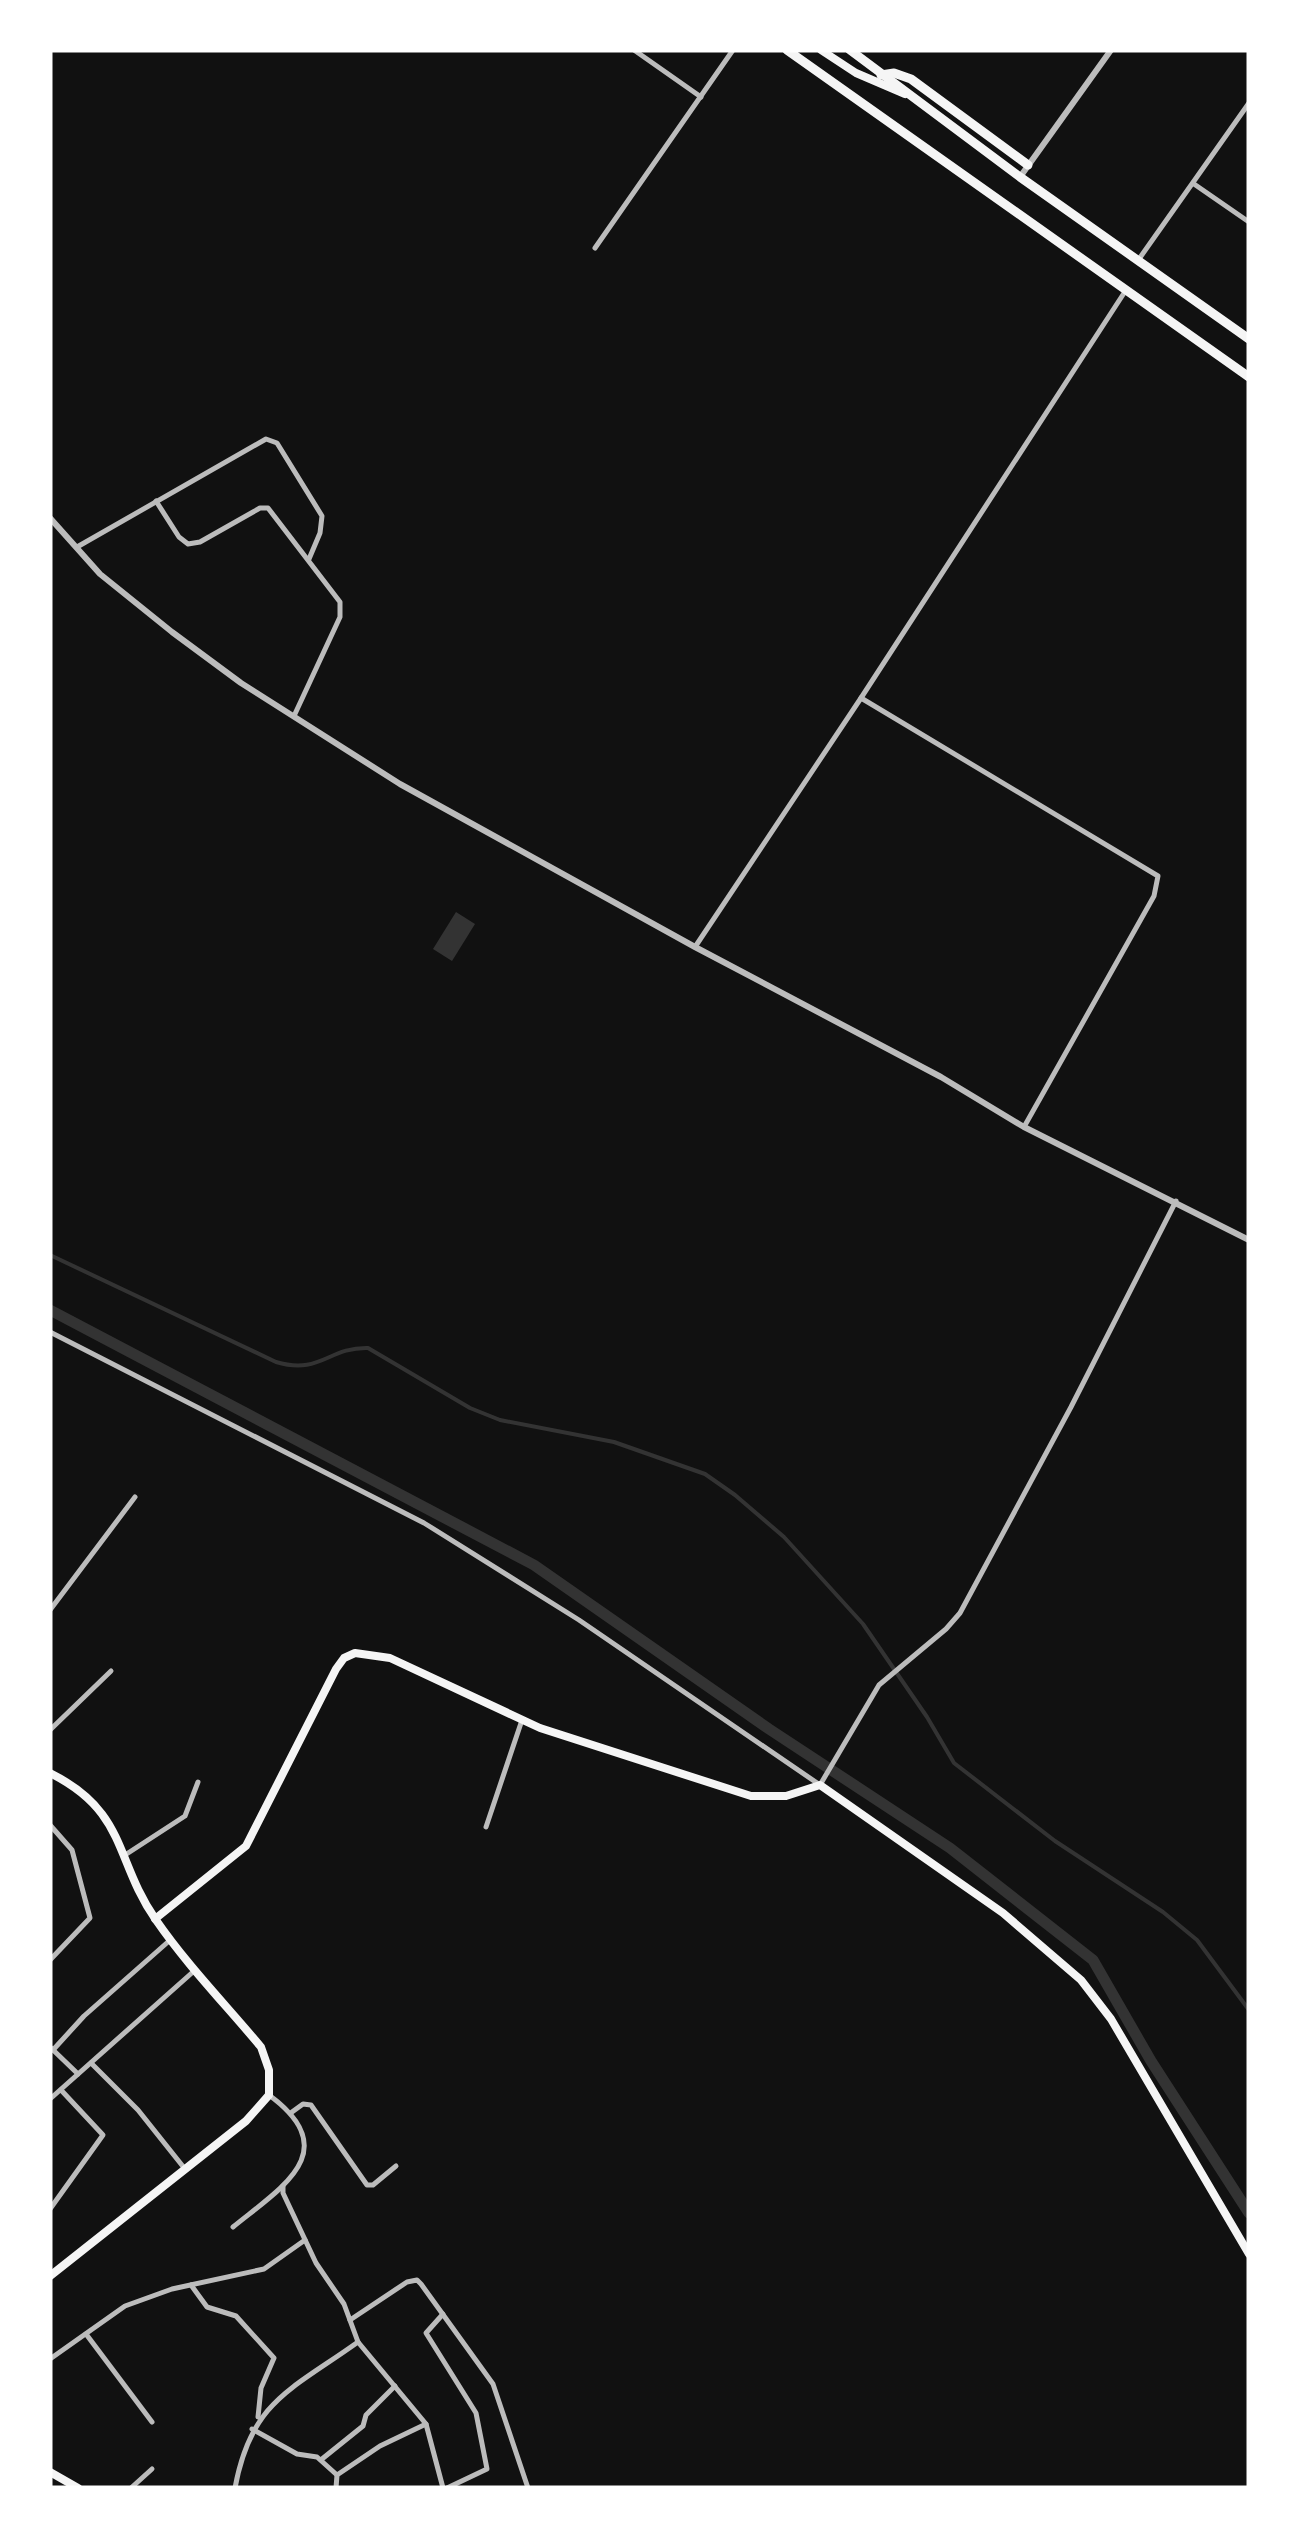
<svg xmlns="http://www.w3.org/2000/svg" width="1299" height="2538" font-family="'Asap Condensed',sans-serif">
<style>
.water{fill:#333}
.lines{fill:none;stroke-linecap:round;stroke-linejoin:round}
.stream{stroke:#333;stroke-width:4}
.canal{stroke:#333;stroke-width:11}
.minor{stroke:#bcbcbc;stroke-width:5}
.tertiary{stroke:#bcbcbc;stroke-width:6}
.secondary{stroke:#f5f5f5;stroke-width:8}
.primary{stroke:#f5f5f5;stroke-width:8}
.trunk{stroke:#f5f5f5;stroke-width:9}
</style>
<rect width="100%" height="100%" fill="#111"/>
<path class="water" d="M 456,912 L 475,924 L 452,961 L 433,949 Z"/>
<g class="lines">
<path class="stream" d="M 50,1255 L 276,1362 C 321,1375 328,1347 368,1348 L 470,1408 L 500,1420 L 614,1442 L 705,1474 L 735,1495 L 784,1537 L 863,1624 L 927,1717 L 954,1763 L 1055,1841 L 1163,1912 L 1197,1940 L 1249,2010"/>
<path class="canal" d="M 50,1310 L 534,1565 L 769,1729 L 950,1848 L 1093,1960 L 1151,2061 L 1249,2213"/>
<g class="minor">
<path d="M 634,50 L 701,97"/>
<path d="M 1194,184 L 1249,222"/>
<path d="M 595,248 L 733,50"/>
<path d="M 1139,259 L 1249,103"/>
<path d="M 156,501 L 179,537 L 188,544 L 200,542 L 260,508 L 268,508 L 340,602 L 340,617 L 294,716"/>
<path d="M 77,547 L 266,439 L 277,443 L 322,516 L 320,533 L 309,559"/>
<path d="M 861,698 L 1158,876 L 1154,896 L 1024,1127"/>
<path d="M 695,947 L 861,698 L 1126,290"/>
<path d="M 50,1332 L 424,1523 L 579,1620 L 820,1785 L 879,1685 L 946,1629 L 960,1613 L 1071,1407 L 1176,1201"/>
<path d="M 50,1610 L 135,1497"/>
<path d="M 50,1730 L 111,1671"/>
<path d="M 50,1825 L 72,1850 L 90,1918 L 50,1960"/>
<path d="M 486,1827 L 522,1720"/>
<path d="M 125,1855 L 185,1816 L 198,1782"/>
<path d="M 50,2047 L 78,2074"/>
<path d="M 53,2050 L 84,2016 L 169,1941"/>
<path d="M 91,2063 L 138,2110 L 185,2169"/>
<path d="M 50,2099 L 194,1971"/>
<path d="M 292,2112 L 303,2104 L 311,2105 L 367,2185 L 373,2185 L 396,2166"/>
<path d="M 283,2186 L 283,2193 L 316,2263 L 344,2304 L 358,2342 L 426,2424 L 443,2488"/>
<path d="M 50,2209 L 103,2135 L 61,2090"/>
<path d="M 233,2227 C 282,2187 345,2151 269,2095"/>
<path d="M 191,2285 L 207,2307 L 236,2316 L 274,2358 L 261,2388 L 258,2417"/>
<path d="M 443,2314 L 426,2333 L 476,2413 L 487,2469 L 447,2488"/>
<path d="M 350,2320 L 407,2282 L 417,2280 L 421,2284 L 493,2384 L 528,2488"/>
<path d="M 86,2334 L 152,2422"/>
<path d="M 50,2359 L 125,2306 L 172,2289 L 264,2269 L 305,2240"/>
<path d="M 252,2429 L 297,2454 L 317,2457 L 337,2475"/>
<path d="M 322,2459 L 363,2426 L 366,2415 L 395,2386"/>
<path d="M 131,2488 L 152,2469"/>
<path d="M 235,2488 C 251,2401 291,2390 358,2342"/>
<path d="M 336,2488 L 337,2475 L 380,2446 L 426,2424"/>
</g>
<g class="tertiary">
<path d="M 1020,177 L 1111,50"/>
<path d="M 50,518 L 100,574 L 172,632 L 241,683 L 400,784 L 695,947 L 941,1077 L 1024,1127 L 1249,1240"/>
</g>
<g class="secondary">
<path d="M 50,1773 C 128,1812 114,1860 156,1920 C 187,1965 226,2005 261,2047 L 269,2070 L 269,2095 L 246,2121 L 50,2276"/>
<path d="M 155,1919 L 246,1846 L 336,1669 L 344,1658 L 355,1653 L 390,1658 L 540,1728 L 751,1796 L 786,1796 L 820,1785 L 1003,1913 L 1081,1980 L 1111,2019 L 1249,2254"/>
<path d="M 50,2472 L 78,2488"/>
</g>
<path class="primary" d="M 821,50 L 856,73 L 905,94"/>
<g class="trunk">
<path d="M 787,50 L 1249,377"/>
<path d="M 850,50 L 1020,177 L 1249,339"/>
<path d="M 881,75 L 894,73 L 911,79 L 1028,165"/>
</g>
</g>
<rect width="1299" height="2538" fill="none" stroke="#ffffff" stroke-width="105"/>
</svg>
